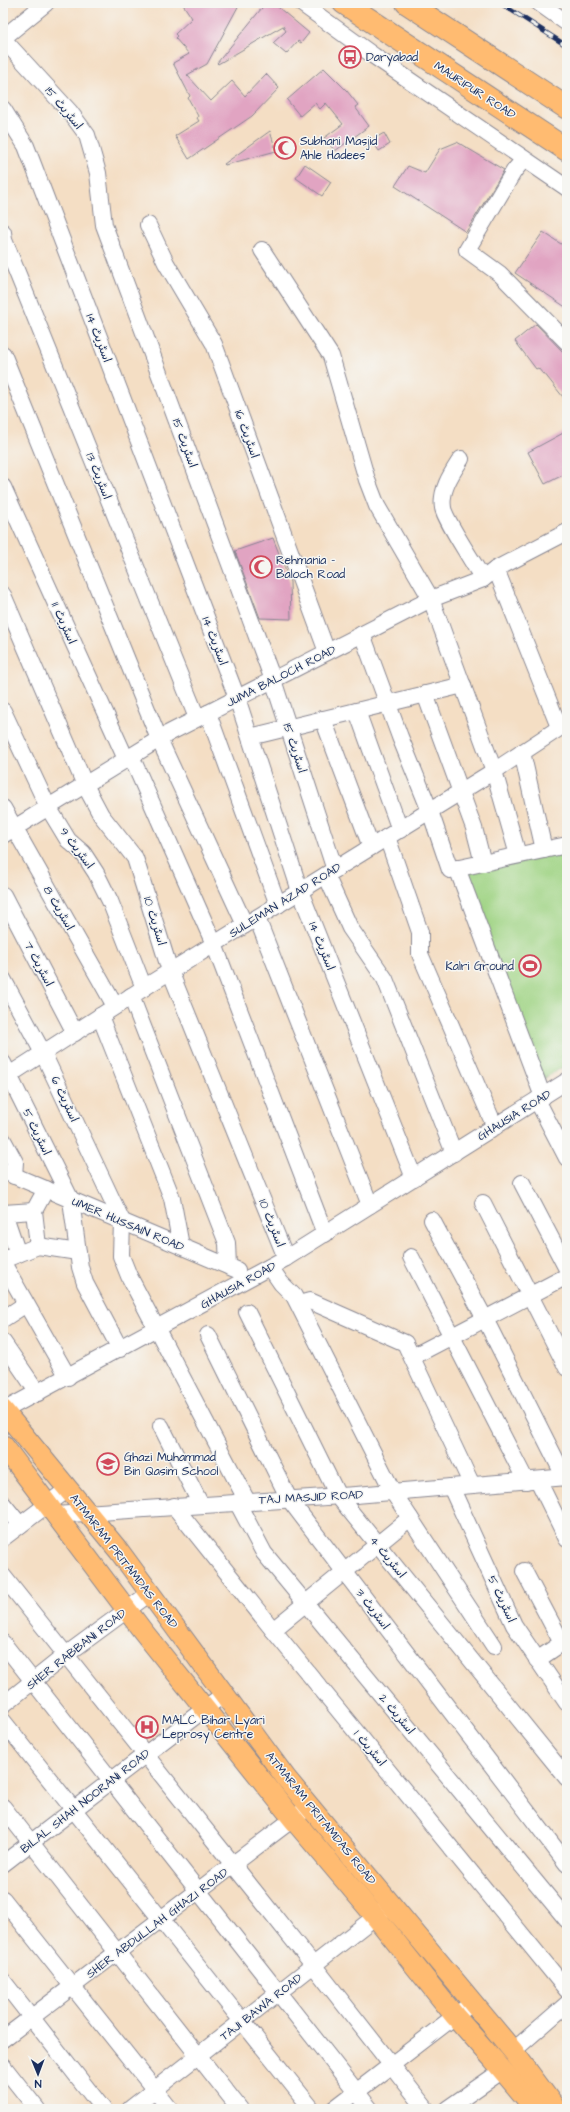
<svg xmlns="http://www.w3.org/2000/svg" width="570" height="2112" font-family="'Architects Daughter','Playpen Sans Arabic',sans-serif">
<style>
.garden{fill:#a0d485;stroke:#5e8272}
.building{fill:#e1a4c2}
.lines{fill:none;stroke-linecap:round;stroke-linejoin:round}
.minor-casing{stroke:#888691;stroke-width:18}
.major-casing{stroke:#888691;stroke-width:22}
.highway-casing{stroke:#888691;stroke-width:24}
.minor{stroke:#fff;stroke-width:16}
.major{stroke:#ffbb71;stroke-width:20}
.highway{stroke:#ffbb71;stroke-width:22}
.rail-casing{stroke:#1b2f5e;stroke-width:4.5}
.rail{stroke:#f6f6f2;stroke-width:3;stroke-dasharray:9;stroke-linecap:butt}
.labels{text-anchor:middle;stroke-width:3;stroke-linejoin:round;paint-order:stroke}
.poi-label{font-size:12px;fill:#1b2f5e;stroke:#f6f6f2;text-anchor:start}
.street-label{font-size:12px;fill:#1b2f5e;stroke:#f6f6f2}
</style>
<rect width="100%" height="100%" fill="#f6f6f2"/>
<filter id="ink" filterUnits="userSpaceOnUse"><feTurbulence type="fractalNoise" baseFrequency=".025" numOctaves="2"/><feDisplacementMap in="SourceGraphic" scale="8" xChannelSelector="R" yChannelSelector="G"/><feConvolveMatrix kernelMatrix="1 2 1 2 8 2 1 2 1" color-interpolation-filters="sRGB"/></filter>
<filter id="wash" filterUnits="userSpaceOnUse"><feTurbulence type="fractalNoise" baseFrequency=".012" numOctaves="4" result="noise"/><feDisplacementMap in="SourceGraphic" scale="16" xChannelSelector="R" yChannelSelector="G"/><feGaussianBlur stdDeviation="0.9" result="paint"/><feColorMatrix in="noise" values="0 0 0 0 0 0 0 0 0 0 0 0 0 0 0 0 0 1.4 0 .05"/><feComposite in="paint" operator="in"/></filter>
<g filter="url(#wash)">
<rect width="100%" height="100%" fill="#f4dec4"/>
<path class="garden" d="M 567,845 L 567,1064 L 537,1083 L 456,869 Z"/>
<g id="blocks">
<g class="building">
<path d="M 182,3 L 240,3 L 207,64 L 187,75 L 211,101 L 232,81 L 245,96 L 266,74 L 279,88 L 252,116 L 189,159 L 175,136 L 199,121 L 197,118 L 198,116 L 188,98 L 190,96 L 173,63 L 189,54 L 175,38 L 177,36 L 175,34 L 192,18 Z"/>
<path d="M 266,3 L 273,3 L 309,33 L 301,43 L 298,41 L 286,54 L 273,43 L 286,31 L 283,26 L 218,64 L 217,63 Z"/>
<path d="M 324,68 L 347,91 L 358,105 L 355,107 L 369,126 L 335,151 L 324,138 L 343,124 L 326,103 L 320,109 L 315,103 L 300,116 L 287,100 Z"/>
<path d="M 270,131 L 276,151 L 225,165 L 224,164 Z"/>
<path d="M 384,133 L 390,144 L 379,151 L 372,140 Z"/>
<path d="M 457,142 L 504,170 L 466,232 L 395,186 L 408,166 L 425,173 L 440,149 Z"/>
<path d="M 305,164 L 331,182 L 322,196 L 296,178 Z"/>
<path d="M 543,232 L 567,248 L 567,308 L 515,273 Z"/>
<path d="M 536,324 L 567,356 L 567,402 L 544,373 L 543,374 L 538,368 L 536,369 L 515,341 Z"/>
<path d="M 567,431 L 567,473 L 545,484 L 528,452 Z"/>
<path d="M 273,538 L 290,582 L 291,619 L 260,618 L 235,551 Z"/>
</g>
</g>
</g>
<g filter="url(#ink)">
<use href="#blocks" fill-opacity="0" stroke="#888691" stroke-width="1"/>
<g class="lines">
<g class="minor-casing">
<g id="minor">
<path d="M 301,3 L 374,56 L 567,188"/>
<path d="M 539,3 L 567,23"/>
<path d="M 3,38 L 46,3"/>
<path d="M 3,39 L 70,112 L 87,135 L 98,173 L 104,225 L 273,680 L 335,870"/>
<path d="M 3,109 L 26,146 L 237,698 L 300,891 L 414,1178"/>
<path d="M 524,159 L 514,171 L 467,250 L 500,274 L 567,342"/>
<path d="M 148,225 L 166,263 L 214,344 L 327,652"/>
<path d="M 3,232 L 4,240 L 197,718"/>
<path d="M 262,250 L 331,356 L 367,480 L 377,506 L 431,599 L 494,771 L 518,855"/>
<path d="M 3,354 L 159,739 L 245,925"/>
<path d="M 461,459 C 452,473 440,490 443,508 C 445,520 475,565 483,579"/>
<path d="M 3,487 L 126,759"/>
<path d="M 496,569 L 559,727"/>
<path d="M 3,595 L 85,785 L 101,815 L 135,858 L 170,971 L 286,1258"/>
<path d="M 362,634 L 400,737 L 430,811 L 450,870 L 567,845"/>
<path d="M 425,694 L 474,828 L 483,863"/>
<path d="M 3,711 L 48,807 L 68,840 L 83,853 L 96,873 L 110,901 L 144,988"/>
<path d="M 357,711 L 400,830"/>
<path d="M 208,713 L 278,905"/>
<path d="M 323,719 L 371,847"/>
<path d="M 250,737 L 463,685"/>
<path d="M 522,752 L 544,850"/>
<path d="M 131,756 L 214,944 L 325,1234"/>
<path d="M 3,808 L 115,1006"/>
<path d="M 3,835 L 169,733 L 431,599 L 483,579 L 496,569 L 567,532"/>
<path d="M 387,837 L 420,932 L 420,954 L 495,1127"/>
<path d="M 457,868 L 543,1097"/>
<path d="M 326,875 L 350,928 L 385,979 L 454,1153"/>
<path d="M 3,895 L 75,1033"/>
<path d="M 257,918 L 370,1205"/>
<path d="M 3,979 L 43,1053 L 122,1221 L 121,1256 L 129,1276 L 247,1501"/>
<path d="M 131,996 L 227,1243 L 228,1266"/>
<path d="M 100,1016 L 172,1198 L 181,1246"/>
<path d="M 3,1063 L 71,1200 L 80,1267 L 85,1283 L 120,1349"/>
<path d="M 3,1079 L 153,982 L 494,771 L 567,723"/>
<path d="M 537,1100 L 567,1158"/>
<path d="M 3,1140 L 15,1162 L 14,1176"/>
<path d="M 3,1171 L 237,1270"/>
<path d="M 522,1183 L 567,1269"/>
<path d="M 483,1203 L 567,1368"/>
<path d="M 432,1220 L 485,1319 L 565,1478"/>
<path d="M 38,1246 L 34,1211 L 46,1189"/>
<path d="M 18,1254 L 4,1213 L 34,1211"/>
<path d="M 411,1257 L 526,1481"/>
<path d="M 3,1260 L 38,1246 L 78,1252"/>
<path d="M 3,1263 L 68,1377"/>
<path d="M 270,1267 L 281,1283 L 294,1296 L 393,1492 L 494,1646"/>
<path d="M 299,1304 L 310,1301 L 405,1343 L 472,1485"/>
<path d="M 247,1312 L 338,1496 L 567,1778"/>
<path d="M 3,1319 L 26,1304"/>
<path d="M 208,1335 L 289,1499 L 567,1864"/>
<path d="M 3,1342 L 38,1393"/>
<path d="M 412,1357 L 567,1276"/>
<path d="M 3,1411 L 286,1258 L 567,1081"/>
<path d="M 161,1426 L 201,1505"/>
<path d="M 538,1480 L 567,1539"/>
<path d="M 451,1487 L 514,1625 L 567,1703"/>
<path d="M 237,1502 L 264,1553 L 567,1920"/>
<path d="M 3,1504 L 20,1525"/>
<path d="M 174,1506 L 273,1630 L 567,1990"/>
<path d="M 55,1515 L 356,1495 L 567,1477"/>
<path d="M 3,1538 L 68,1489"/>
<path d="M 524,1571 L 562,1643 L 537,1660"/>
<path d="M 3,1576 L 314,1966 L 426,2109"/>
<path d="M 273,1630 L 410,1518"/>
<path d="M 3,1643 L 370,2109"/>
<path d="M 3,1705 L 67,1654 L 150,1593"/>
<path d="M 3,1721 L 312,2109"/>
<path d="M 3,1807 L 240,2109"/>
<path d="M 3,1864 L 224,1694"/>
<path d="M 3,1899 L 170,2109"/>
<path d="M 3,1981 L 103,2109"/>
<path d="M 3,2039 L 302,1812"/>
<path d="M 513,2051 L 567,2004"/>
<path d="M 3,2066 L 37,2109"/>
<path d="M 130,2109 L 385,1909"/>
<path d="M 334,2109 L 472,2003"/>
<path d="M 447,2109 L 503,2070"/>
</g>
</g>
<g class="major-casing">
<g id="major">
<path d="M 3,1410 L 119,1551 L 286,1778 L 513,2051 L 556,2109"/>
<path d="M 3,1445 L 142,1630 L 293,1819 L 375,1916 L 455,2016 L 493,2059 L 535,2109"/>
</g>
</g>
<g class="highway-casing">
<g id="highway">
<path d="M 344,3 L 567,150"/>
<path d="M 407,3 L 567,108"/>
</g>
</g>
<use href="#minor" class="minor"/>
<use href="#major" class="major"/>
<use href="#highway" class="highway"/>
<g class="rail-casing">
<path id="rail" d="M 500,3 L 567,46"/>
</g>
<use href="#rail" class="rail"/>
</g>
</g>
<defs>
<g id="bus-ring" transform="scale(1.15)"><circle r="9.5" fill="#f6f6f2" stroke="#d1495b" stroke-width="1.5"/><path d="M-5-6H5V4H4V6H2V4H-2V6H-4V4H-5ZM-3.5-4V0h7V-4ZM-3.5 1.2v1.5H-2V1.2ZM2 1.2v1.5H3.5V1.2Z" fill="#d1495b"/></g>
<g id="mosque-ring" transform="scale(1.15)"><circle r="9.5" fill="#f6f6f2" stroke="#d1495b" stroke-width="1.5"/><path d="M3.5-4.9A6 6 0 1 0 3.5 4.9A5 5 0 1 1 3.5-4.9Z" fill="#d1495b"/></g>
<g id="stadium-ring" transform="scale(1.15)"><circle r="9.5" fill="#f6f6f2" stroke="#d1495b" stroke-width="1.5"/><path d="M0-5a6.5 5 0 1 0 0 10a6.5 5 0 1 0 0-10ZM-3.5-1.8h7v3.6h-7Z" fill="#d1495b"/></g>
<g id="school-ring" transform="scale(1.15)"><circle r="9.5" fill="#f6f6f2" stroke="#d1495b" stroke-width="1.5"/><path d="M0-5L7-2L0 1L-7-2ZM-4 1L0 2.5L4 1V4Q0 6-4 4Z" fill="#d1495b"/></g>
<g id="hospital-ring" transform="scale(1.15)"><circle r="9.5" fill="#f6f6f2" stroke="#d1495b" stroke-width="1.5"/><path d="M-5-5h3v3.5h4V-5h3V5h-3V1.5h-4V5h-3Z" fill="#d1495b"/></g>
</defs>
<g fill-rule="evenodd">
<use href="#bus-ring" x="350" y="57"/>
<use href="#mosque-ring" x="285" y="148"/>
<use href="#mosque-ring" x="261" y="567"/>
<use href="#stadium-ring" x="530" y="966"/>
<use href="#school-ring" x="108" y="1464"/>
<use href="#hospital-ring" x="147" y="1727"/>
</g>
<g class="labels">
<g class="poi-label">
<text x="366" y="61">Daryabad</text>
<text x="300" y="145">Subhani Masjid<tspan x="300" dy="14">Ahle Hadees</tspan></text>
<text x="276" y="564">Rehmania -<tspan x="276" dy="14">Baloch Road</tspan></text>
<text x="514" y="970" text-anchor="end">Kalri Ground</text>
<text x="124" y="1461">Ghazi Muhammad<tspan x="124" dy="14">Bin Qasim School</tspan></text>
<text x="162" y="1724">MALC Bihar Lyari<tspan x="162" dy="14">Leprosy Centre</tspan></text>
</g>
<g class="street-label">
<text transform="translate(475 90) rotate(33)" y="4">MAURIPUR ROAD</text>
<text transform="translate(64 108) rotate(50)" y="4">اسٹریٹ 15</text>
<text transform="translate(99 338) rotate(69)" y="4">اسٹریٹ 14</text>
<text transform="translate(247 434) rotate(70)" y="4">اسٹریٹ 16</text>
<text transform="translate(185 443) rotate(70)" y="4">اسٹریٹ 15</text>
<text transform="translate(99 476) rotate(68)" y="4">اسٹریٹ 13</text>
<text transform="translate(64 623) rotate(66)" y="4">اسٹریٹ 11</text>
<text transform="translate(215 641) rotate(69)" y="4">اسٹریٹ 14</text>
<text transform="translate(281 676) rotate(-27)" y="4">JUMA BALOCH ROAD</text>
<text transform="translate(295 748) rotate(72)" y="4">اسٹریٹ 15</text>
<text transform="translate(77 848) rotate(53)" y="4">اسٹریٹ 9</text>
<text transform="translate(285 900) rotate(-32)" y="4">SULEMAN AZAD ROAD</text>
<text transform="translate(59 908) rotate(60)" y="4">اسٹریٹ 8</text>
<text transform="translate(155 921) rotate(73)" y="4">اسٹریٹ 10</text>
<text transform="translate(322 946) rotate(68)" y="4">اسٹریٹ 14</text>
<text transform="translate(39 964) rotate(62)" y="4">اسٹریٹ 7</text>
<text transform="translate(65 1099) rotate(65)" y="4">اسٹریٹ 6</text>
<text transform="translate(514 1115) rotate(-32)" y="4">GHAUSIA ROAD</text>
<text transform="translate(37 1132) rotate(64)" y="4">اسٹریٹ 5</text>
<text transform="translate(272 1223) rotate(68)" y="4">اسٹریٹ 10</text>
<text transform="translate(128 1224) rotate(23)" y="4">UMER HUSSAIN ROAD</text>
<text transform="translate(238 1285) rotate(-29)" y="4">GHAUSIA ROAD</text>
<text transform="translate(311 1497) rotate(-3)" y="4">TAJ MASJID ROAD</text>
<text transform="translate(388 1557) rotate(51)" y="4">اسٹریٹ 4</text>
<text transform="translate(124 1561) rotate(52)" y="4">ATMARAM PRITAMDAS ROAD</text>
<text transform="translate(502 1599) rotate(65)" y="4">اسٹریٹ 5</text>
<text transform="translate(373 1609) rotate(53)" y="4">اسٹریٹ 3</text>
<text transform="translate(76 1649) rotate(-38)" y="4">SHER RABBANI ROAD</text>
<text transform="translate(397 1714) rotate(50)" y="4">اسٹریٹ 2</text>
<text transform="translate(370 1748) rotate(50)" y="4">اسٹریٹ 1</text>
<text transform="translate(85 1801) rotate(-38)" y="4">BILAL SHAH NOORANI ROAD</text>
<text transform="translate(321 1818) rotate(51)" y="4">ATMARAM PRITAMDAS ROAD</text>
<text transform="translate(157 1923) rotate(-37)" y="4">SHER ABDULLAH GHAZI ROAD</text>
<text transform="translate(261 2007) rotate(-38)" y="4">TAJI BAWA ROAD</text>
</g>
</g>
<rect width="570" height="2112" fill="none" stroke="#f6f6f2" stroke-width="16"/>
<g transform="translate(38 2074) rotate(179)" stroke="#f6f6f2" stroke-width="3" paint-order="stroke">
<path d="M0-3L7 15L0 10L-7 15Z" fill="#1b2f5e"/>
<text y="-6" font-size="11" font-weight="bold" text-anchor="middle" fill="#1b2f5e">N</text>
</g>
</svg>
